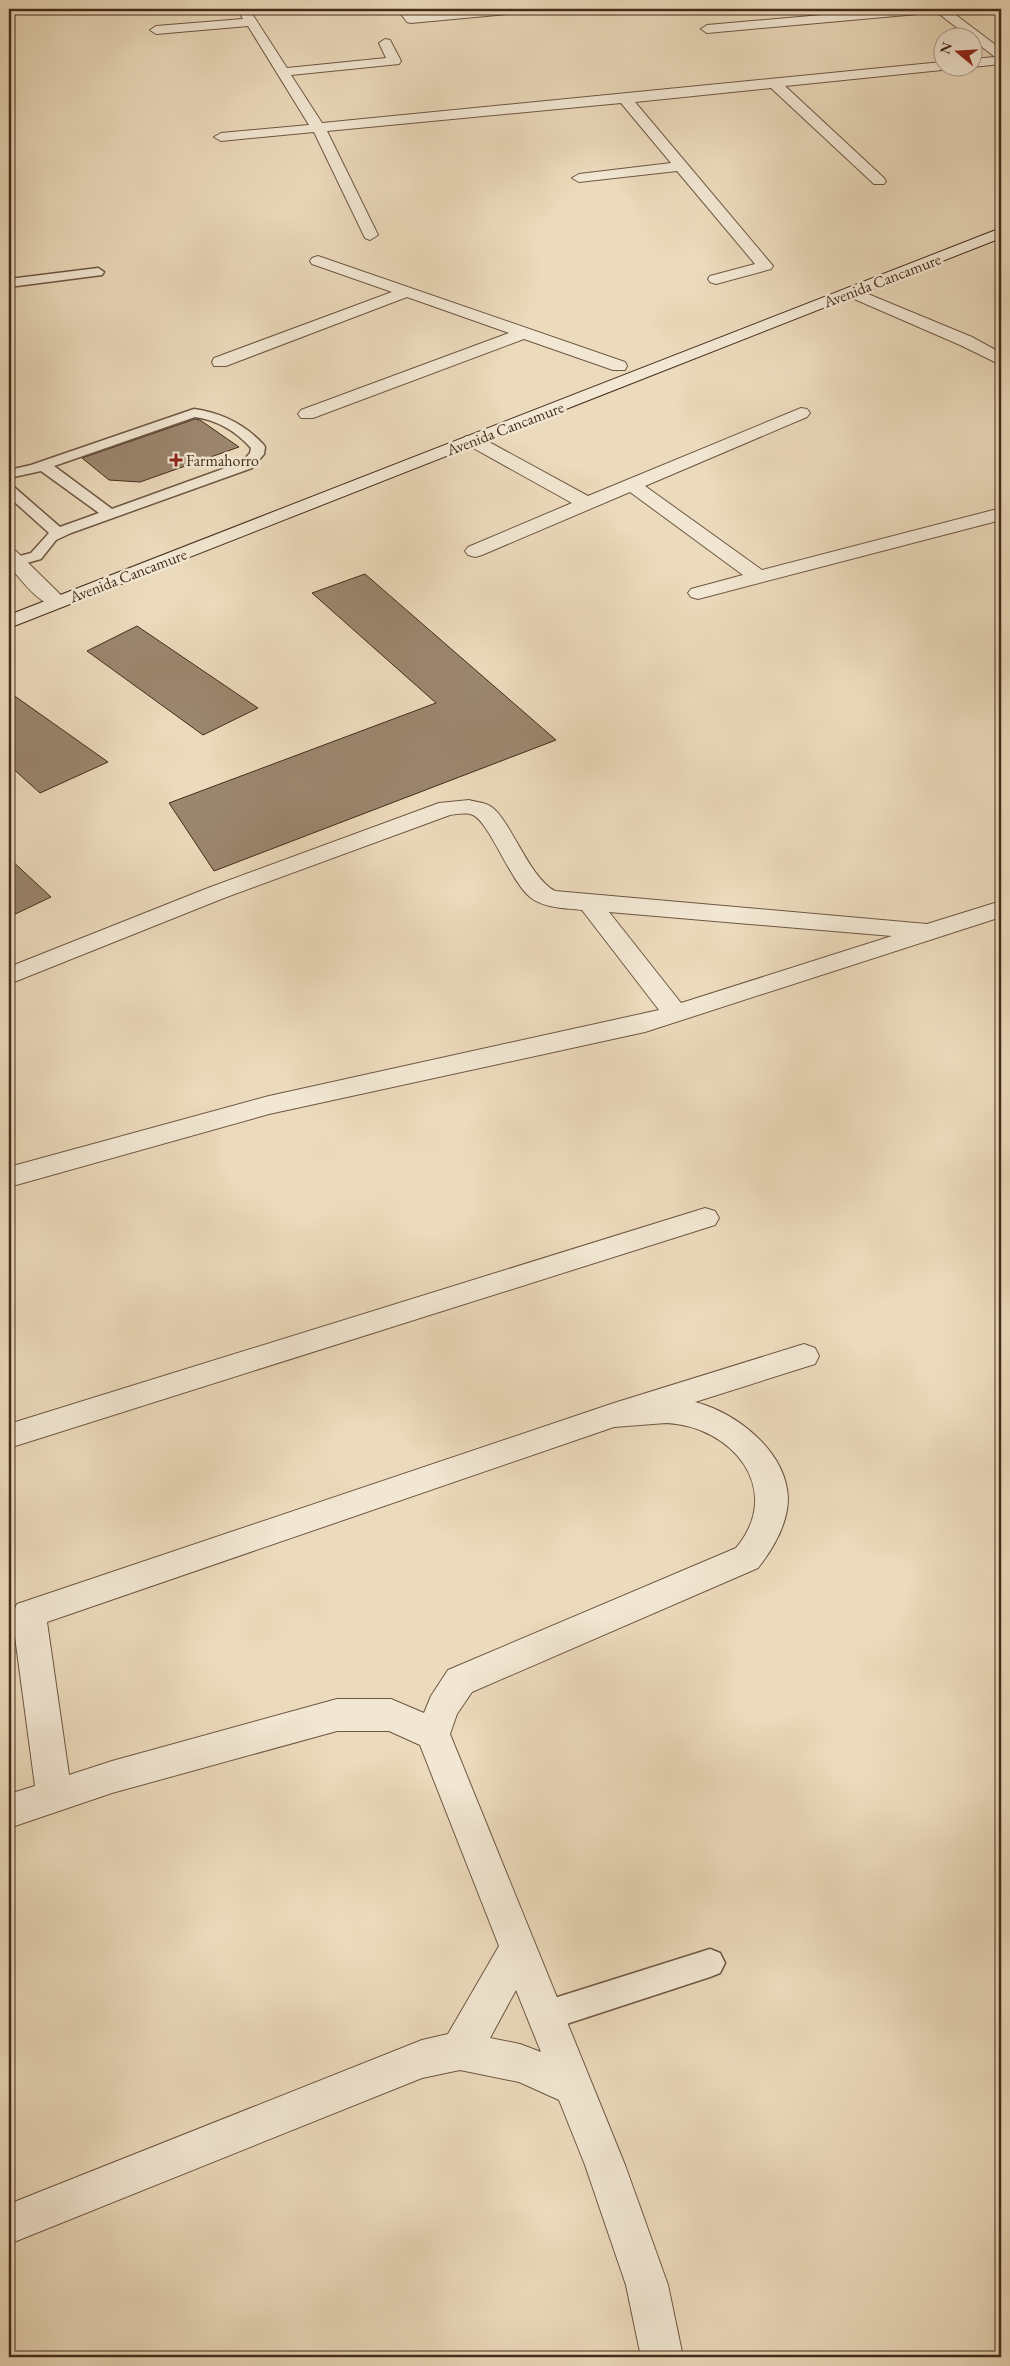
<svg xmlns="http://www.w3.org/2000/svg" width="1010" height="2366" font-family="'EB Garamond',serif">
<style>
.building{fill:#9b866e;stroke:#442b1a}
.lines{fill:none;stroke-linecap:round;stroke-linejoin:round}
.lane-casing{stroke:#6e5742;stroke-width:3}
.street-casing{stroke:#6e5742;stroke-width:2}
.secondary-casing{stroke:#442b1a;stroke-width:2}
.lane{fill:#f2e7d3;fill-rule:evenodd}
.street{fill:#f2e7d3;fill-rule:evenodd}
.secondary{fill:#f2e7d3;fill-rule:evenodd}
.poi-dot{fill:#8f2418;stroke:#f2e7d3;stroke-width:2}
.labels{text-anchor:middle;stroke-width:5;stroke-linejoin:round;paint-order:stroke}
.far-street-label{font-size:16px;fill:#442b1a;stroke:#f2e7d3}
.far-poi-label{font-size:16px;fill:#442b1a;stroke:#f2e7d3;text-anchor:start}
</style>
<rect width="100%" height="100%" fill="#ebdabb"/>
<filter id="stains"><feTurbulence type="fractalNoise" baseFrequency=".004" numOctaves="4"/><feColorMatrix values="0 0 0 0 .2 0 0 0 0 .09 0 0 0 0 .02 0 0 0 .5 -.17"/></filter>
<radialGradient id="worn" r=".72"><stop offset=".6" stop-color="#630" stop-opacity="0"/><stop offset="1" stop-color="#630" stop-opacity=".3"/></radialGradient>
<g class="building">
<path d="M 195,419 L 200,420 L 239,447 L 140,482 L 109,480 L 82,458 Z"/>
<path d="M 365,574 L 556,740 L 214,871 L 169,803 L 436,703 L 312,593 Z"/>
<path d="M 137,626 L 258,708 L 203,735 L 87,651 Z"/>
<path d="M 9,692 L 108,762 L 40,793 L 9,765 Z"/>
<path d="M 9,858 L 51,897 L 9,917 Z"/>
</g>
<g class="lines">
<g class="lane-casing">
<g id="lane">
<path d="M 98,268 L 104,272 L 102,275 L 9,287 L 9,279 Z"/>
<path d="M 194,409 C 222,413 244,424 263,444 L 265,447 L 264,454 L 252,468 L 71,533 L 56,540 L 41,559 L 9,568 L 9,559 L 31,553 L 49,533 L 9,497 L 9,486 L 14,487 L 60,527 L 99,513 L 41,471 L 9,478 L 9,470 L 31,465 ZM 195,417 C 217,420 236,431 251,448 L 250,453 L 242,462 L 112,509 L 54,466 Z"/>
<path d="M 710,1949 L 720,1953 L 725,1963 L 720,1973 L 710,1977 L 545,2031 L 535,2026 L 530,2016 L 535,2006 L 545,2001 Z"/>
</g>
</g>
<g class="street-casing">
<g id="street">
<path d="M 237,9 L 249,9 L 287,68 L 386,58 L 379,43 L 385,39 L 390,40 L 401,61 L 399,64 L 291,75 L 322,123 L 942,62 L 942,68 L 948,68 L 942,70 L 785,86 L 884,178 L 886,181 L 884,184 L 874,184 L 771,88 L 635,102 L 773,266 L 771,269 L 716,284 L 710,282 L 708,279 L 710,276 L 755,264 L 677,171 L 579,182 L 572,178 L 579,174 L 671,163 L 621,103 L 327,131 L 378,235 L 370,240 L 365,238 L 314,132 L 221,141 L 214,137 L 221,133 L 309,125 L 248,26 L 156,34 L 150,30 L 156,26 L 243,19 Z"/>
<path d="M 397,9 L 409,9 L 414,15 L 480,9 L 523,9 L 517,13 L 411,23 L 407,22 Z"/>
<path d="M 890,9 L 948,9 L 1001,49 L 1001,64 L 972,67 L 972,59 L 995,57 L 934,10 L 929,13 L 707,33 L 701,29 L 707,25 Z"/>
<path d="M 318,256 L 625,362 L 627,366 L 625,370 L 613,370 L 524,339 L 313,418 L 301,418 L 298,414 L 301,410 L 509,333 L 407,297 L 226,366 L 214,366 L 212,362 L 214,358 L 392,292 L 312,264 L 310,261 L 312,258 Z"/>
<path d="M 851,287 L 972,337 L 1001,353 L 1001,365 L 960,345 L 845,295 L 843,292 L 845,289 Z"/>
<path d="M 801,408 L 807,409 L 810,413 L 807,417 L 645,486 L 762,570 L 1001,508 L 1001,520 L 698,599 L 691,597 L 688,593 L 691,589 L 743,575 L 630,492 L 482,555 L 475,557 L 468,555 L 465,551 L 468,547 L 572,503 L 466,444 L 463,440 L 466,436 L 478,436 L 588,496 Z"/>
<path d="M 9,549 L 16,551 L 68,602 L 65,606 C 43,612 22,580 9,566 Z"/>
<path d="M 469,800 C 475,802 482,802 488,805 C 509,814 527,876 555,891 L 927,924 L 1001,901 L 1001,917 L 645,1032 L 269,1114 L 9,1187 L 9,1167 L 269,1096 L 659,1010 L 582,910 C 565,908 543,908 530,897 C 511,882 489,822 473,815 C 467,812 456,814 450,815 L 224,898 L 9,984 L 9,967 L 208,888 L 439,803 ZM 609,912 L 892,936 L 681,1003 Z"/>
<path d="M 705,1208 L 715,1211 L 719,1218 L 715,1225 L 9,1448 L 9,1424 Z"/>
<path d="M 804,1344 L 815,1348 L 819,1356 L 815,1364 L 695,1402 C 737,1413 786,1451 788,1498 C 788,1523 773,1549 758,1568 L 472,1692 L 457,1714 L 450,1734 L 625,2165 L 668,2285 L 683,2357 L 641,2357 L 626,2285 L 585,2165 L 559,2100 L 519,2082 L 460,2070 L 422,2078 L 9,2244 L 9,2204 L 422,2040 L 448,2034 L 499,1946 L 420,1745 L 389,1731 L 337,1731 L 112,1793 L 9,1828 L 9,1794 L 35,1786 L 12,1614 L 17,1604 L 614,1403 ZM 666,1423 C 732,1426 785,1489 736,1548 L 448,1670 L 431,1696 L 424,1713 L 391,1699 L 337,1699 L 112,1761 L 69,1775 L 47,1622 L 614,1427 ZM 516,1990 L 541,2052 L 520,2044 L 490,2038 Z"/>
</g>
</g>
<g class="secondary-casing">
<path id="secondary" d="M 1001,228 L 1001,238 L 9,628 L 9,615 Z"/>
</g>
<use href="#lane" class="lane"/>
<use href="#street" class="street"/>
<use href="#secondary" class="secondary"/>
</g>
<path class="poi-dot" d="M173.5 452.5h5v5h5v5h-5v5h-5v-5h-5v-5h5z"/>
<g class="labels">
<g class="far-street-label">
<text transform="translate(882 280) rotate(-21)" y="6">Avenida Cancamure</text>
<text transform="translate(505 428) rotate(-21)" y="6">Avenida Cancamure</text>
<text transform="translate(128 575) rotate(-21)" y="6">Avenida Cancamure</text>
</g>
<g class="far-poi-label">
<text x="186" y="466">Farmahorro</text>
</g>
</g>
<rect width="1010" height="2366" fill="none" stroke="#ebdabb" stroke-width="30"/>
<rect x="10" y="10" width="990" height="2346" fill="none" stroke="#442b1a" stroke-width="2.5"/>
<rect x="15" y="15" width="980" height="2336" fill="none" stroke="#442b1a"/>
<g transform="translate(958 52) rotate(288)"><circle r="24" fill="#f2e7d3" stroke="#ac9c89"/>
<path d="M0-4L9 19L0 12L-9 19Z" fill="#8f2418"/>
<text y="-8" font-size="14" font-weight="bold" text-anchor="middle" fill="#442b1a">N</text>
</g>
<rect width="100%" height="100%" filter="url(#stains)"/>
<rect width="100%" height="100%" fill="url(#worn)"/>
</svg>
